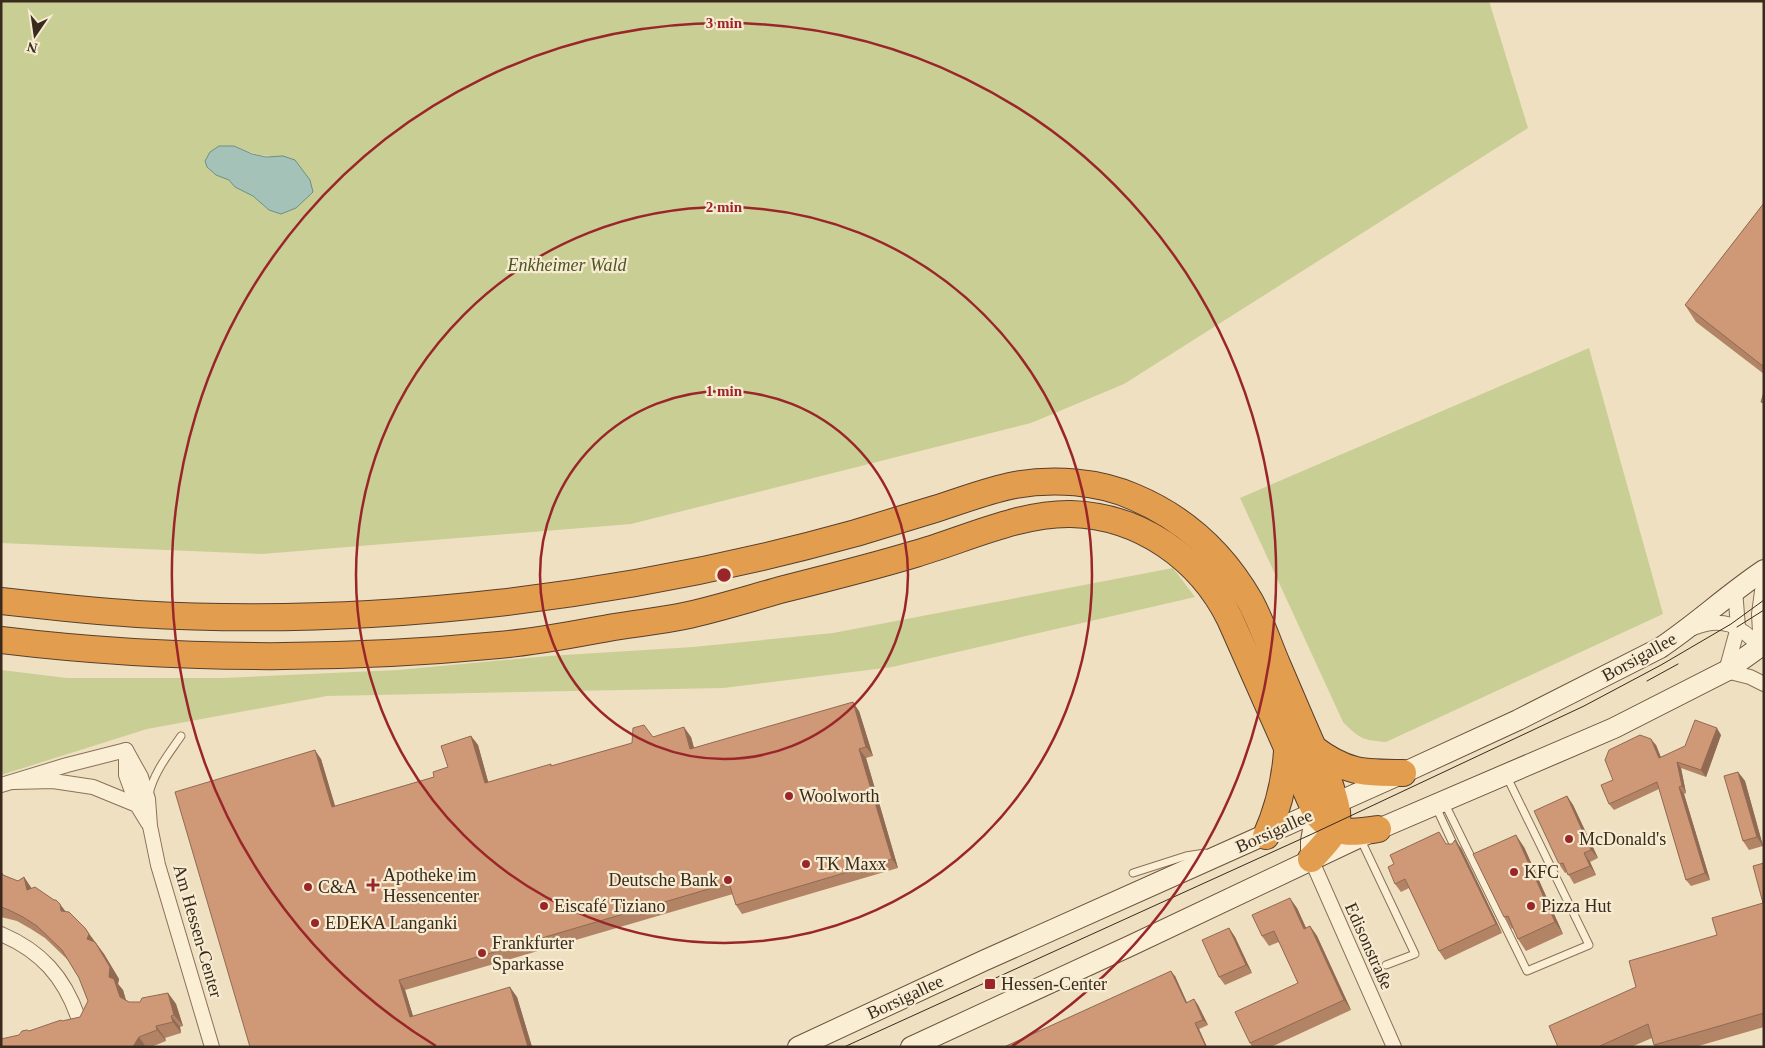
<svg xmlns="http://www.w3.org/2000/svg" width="1765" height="1048" font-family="Georgia,serif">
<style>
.green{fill:#c9ce95;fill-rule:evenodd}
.water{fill:#a4c2b8;stroke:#6b9086}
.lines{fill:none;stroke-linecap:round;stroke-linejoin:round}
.service-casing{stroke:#8a7158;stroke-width:9}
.minor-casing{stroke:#8a7158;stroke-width:16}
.secondary-casing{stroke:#6c523b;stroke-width:22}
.motorway-casing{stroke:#573f2d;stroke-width:28}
.service{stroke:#faeed5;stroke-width:7}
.minor{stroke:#faeed5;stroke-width:14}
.secondary{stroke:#faeed5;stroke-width:20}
.motorway{stroke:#e29d4f;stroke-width:26}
.tram{stroke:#392a1d;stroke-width:1}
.wall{fill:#b28365}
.shaded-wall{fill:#916a53}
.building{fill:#cf9876;stroke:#916a53}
.ring{fill:none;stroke:#9b262a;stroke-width:2.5}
.poi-dot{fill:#9b262a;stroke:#f7ebd1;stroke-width:2}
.labels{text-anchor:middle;stroke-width:4.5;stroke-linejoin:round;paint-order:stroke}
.park-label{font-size:18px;font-style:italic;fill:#4b5623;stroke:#f7ebd1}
.street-label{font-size:18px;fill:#392a1d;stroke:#f7ebd1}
.poi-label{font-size:18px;fill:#392a1d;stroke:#f7ebd1;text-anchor:start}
.centre{fill:#9b262a;stroke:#f7ebd1;stroke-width:2.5}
.ring-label{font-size:15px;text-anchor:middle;font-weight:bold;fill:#9b262a;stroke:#f7ebd1;stroke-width:4.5;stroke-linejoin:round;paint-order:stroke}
</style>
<rect width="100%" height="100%" fill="#efe0c1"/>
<g class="green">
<path d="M 1,1 L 1489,1 L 1528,128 L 1124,384 L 1031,423 L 631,524 L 262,554 L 1,543 ZM 234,146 C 252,154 263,157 283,156 L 296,208 L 269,210 L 253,196 L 235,187 L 229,180 L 216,174 L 207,167 Z"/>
<path d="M 1589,348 L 1663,614 L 1386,742 C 1362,740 1360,739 1343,722 L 1240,498 Z"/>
<path d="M 1173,568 L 1195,597 L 892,667 L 723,688 L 327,696 L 147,729 L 1,775 L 1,670 L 67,678 L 224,678 L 398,670 L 549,656 L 693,647 L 833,633 Z"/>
</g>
<path class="water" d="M 219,146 L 234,146 L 252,154 L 266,157 L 283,156 L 295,160 L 310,180 L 313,192 L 296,208 L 281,214 L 269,210 L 253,196 L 235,187 L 229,180 L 216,175 L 207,167 L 205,161 L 210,152 Z"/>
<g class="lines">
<g class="service-casing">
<g id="service">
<path d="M 149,794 C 154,772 168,755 181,736"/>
<path d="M 1444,802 L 1527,971 L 1589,945 L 1507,777"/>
<path d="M 1436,807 L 1455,848"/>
<path d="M 1360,838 L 1415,954 L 1386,965"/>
<path d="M 1133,873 L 1186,856 L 1205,853"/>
</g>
</g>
<g class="minor-casing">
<g id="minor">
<path d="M 1735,590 L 1738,627 L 1726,671 L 1750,677 L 1764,684"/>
<path d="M 1693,628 C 1722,616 1740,625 1760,647"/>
<path d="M 1761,649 L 1759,614 L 1764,576"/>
<path d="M 126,750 L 141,777 L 148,799 L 150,826 L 158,865 L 212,1047"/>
<path d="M 126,751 L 126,775 L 137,805"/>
<path d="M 13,782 L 53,781 L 93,787 L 137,805 L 148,823"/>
<path d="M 1,785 L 67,765 L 126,750"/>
<path d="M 1311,859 L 1394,1047"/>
<path d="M 1,934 C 41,951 64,977 78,1017"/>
</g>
</g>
<g class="secondary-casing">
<g id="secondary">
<path d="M 1311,859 L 1311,841 L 1316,813"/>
<path d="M 798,1047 L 983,961 L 1403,773 L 1518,720 L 1660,648 C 1696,624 1728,594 1764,570"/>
<path d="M 911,1047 L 1132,945 L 1360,837 L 1614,728 L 1726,671 L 1764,644"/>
</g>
</g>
<g class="motorway-casing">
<g id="motorway">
<path d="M 1,601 C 46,606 92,611 137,614 C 376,628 626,597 856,533 C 882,525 909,517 935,509 C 961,501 988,490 1015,485 C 1053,478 1098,481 1134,497 C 1184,518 1223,554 1250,601 C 1261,621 1268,643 1277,664 C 1294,703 1310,743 1329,782 C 1343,824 1341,827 1311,859"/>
<path d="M 1,640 C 166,660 333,661 499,645 C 537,642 575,634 614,627 C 637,623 661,621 684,616 C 717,609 751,598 784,589 C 828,578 872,567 915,554 C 964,540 1019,513 1071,514 C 1140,516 1200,558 1230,619 L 1316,813 C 1334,836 1352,833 1378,829"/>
<path d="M 1313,748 C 1346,773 1363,773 1403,773"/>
<path d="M 1266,836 C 1278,809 1285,781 1287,751"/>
</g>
</g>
<use href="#service" class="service"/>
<use href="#minor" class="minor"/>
<use href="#secondary" class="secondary"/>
<use href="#motorway" class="motorway"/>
<g class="tram">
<path d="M 1737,627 L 1764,610"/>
<path d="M 1647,681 L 1678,664"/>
<path d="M 844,1047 L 1312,834 L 1584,706 L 1661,665 L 1731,624 L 1764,600"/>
</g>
</g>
<g class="wall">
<path d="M 1764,203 L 1764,374 L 1696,322 L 1685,305 Z"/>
<path d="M 859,711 L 873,756 L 866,758 L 898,868 L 742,914 L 736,905 L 733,894 L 405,990 L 413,1016 L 517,997 L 532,1047 L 250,1047 L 321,759 L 335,806 L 434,777 L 448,767 L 471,736 L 478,745 L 488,782 L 552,766 L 653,737 L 691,737 L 694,748 Z"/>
<path d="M 1721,735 L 1706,777 L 1681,768 L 1686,793 L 1684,794 L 1710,880 L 1691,886 L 1686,880 L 1659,789 L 1614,810 L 1609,804 L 1613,780 L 1656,745 L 1661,758 Z"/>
<path d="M 1738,772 L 1745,781 L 1763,846 L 1749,850 L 1743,841 Z"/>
<path d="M 1567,796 L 1573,805 L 1598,858 L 1590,862 L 1596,875 L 1574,884 L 1567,872 L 1565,873 L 1559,864 Z"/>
<path d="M 1446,844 L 1461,848 L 1502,933 L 1445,960 L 1439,951 L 1409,888 L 1401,892 L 1395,884 Z"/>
<path d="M 1524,847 L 1563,934 L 1526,951 L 1518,939 L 1513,928 L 1512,929 L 1504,917 Z"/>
<path d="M 1764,863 L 1764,1027 L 1695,1047 L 1655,1047 L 1652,1038 L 1631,1047 L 1558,1047 L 1636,987 L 1717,935 L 1763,903 Z"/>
<path d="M 1,873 L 4,876 L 18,881 L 24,877 L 32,889 L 65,911 L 85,928 L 104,954 L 119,979 L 118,984 L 123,990 L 126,1000 L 129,1002 L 140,1002 L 168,993 L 176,1004 L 183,1026 L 180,1027 L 181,1033 L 165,1038 L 166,1041 L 151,1047 L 1,1047 L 19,1035 L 29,1031 L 80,1017 L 88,1001 L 79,978 L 68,960 L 45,938 L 31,929 L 17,921 L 1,917 Z"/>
<path d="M 1297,908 L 1306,928 L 1310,926 L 1317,936 L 1351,1010 L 1271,1047 L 1252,1047 L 1250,1043 L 1298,983 L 1279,942 L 1269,946 L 1262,936 Z"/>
<path d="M 1229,928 L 1235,937 L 1252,973 L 1225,985 L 1219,977 Z"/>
<path d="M 1175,976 L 1187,1003 L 1194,999 L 1198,1005 L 1208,1025 L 1199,1029 L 1207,1047 L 1004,1047 Z"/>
</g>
<g class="shaded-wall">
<path d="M 853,702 L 859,711 L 873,756 L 866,747 Z"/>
<path d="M 684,727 L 691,737 L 697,759 L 690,749 Z"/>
<path d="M 1717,728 L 1721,735 L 1706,777 L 1701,770 Z"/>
<path d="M 471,736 L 478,745 L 491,792 L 485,783 Z"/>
<path d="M 1651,739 L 1656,745 L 1664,765 L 1659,758 Z"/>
<path d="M 859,749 L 866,758 L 898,868 L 892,859 Z"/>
<path d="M 315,750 L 321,759 L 338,816 L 332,807 Z"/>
<path d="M 1677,762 L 1681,768 L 1686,793 L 1682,786 Z"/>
<path d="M 1738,772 L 1745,781 L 1763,846 L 1757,837 Z"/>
<path d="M 1679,787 L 1684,794 L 1710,880 L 1705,873 Z"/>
<path d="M 1567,796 L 1573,805 L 1598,858 L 1591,850 Z"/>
<path d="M 1516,835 L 1524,847 L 1563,934 L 1555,922 Z"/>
<path d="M 1455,840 L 1461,848 L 1502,933 L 1496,924 Z"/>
<path d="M 1584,853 L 1590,862 L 1596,875 L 1590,866 Z"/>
<path d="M 24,877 L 32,889 L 27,890 Z"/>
<path d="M 1290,898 L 1297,908 L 1311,939 L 1304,929 Z"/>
<path d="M 60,904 L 69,916 L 61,911 Z"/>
<path d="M 1310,926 L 1317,936 L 1351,1010 L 1344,1000 Z"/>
<path d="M 1229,928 L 1235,937 L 1252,973 L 1246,965 Z"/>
<path d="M 89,934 L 97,945 L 87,939 Z"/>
<path d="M 95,942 L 104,954 L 119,979 L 118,984 L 123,990 L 128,1008 L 120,997 L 109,977 Z"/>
<path d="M 1171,971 L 1175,976 L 1190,1009 L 1186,1003 Z"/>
<path d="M 399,980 L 405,990 L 416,1026 L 410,1017 Z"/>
<path d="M 510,987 L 517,997 L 532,1047 L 528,1047 Z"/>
<path d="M 168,993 L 176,1004 L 183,1026 L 174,1015 Z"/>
<path d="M 1194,999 L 1198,1005 L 1208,1025 L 1203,1020 Z"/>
<path d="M 171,1016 L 180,1027 L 181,1033 L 173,1022 Z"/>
<path d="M 1195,1023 L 1199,1029 L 1207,1047 L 1206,1047 Z"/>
<path d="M 156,1026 L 165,1038 L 166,1041 L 157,1030 Z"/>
<path d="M 139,1037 L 146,1047 L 134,1047 L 134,1045 Z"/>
</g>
<g class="building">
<path d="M 1764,203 L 1764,367 L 1685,305 Z"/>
<path d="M 1764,392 L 1764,403 L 1761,402 Z"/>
<path d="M 853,702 L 866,747 L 859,749 L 892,859 L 736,905 L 729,883 L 399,980 L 410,1017 L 510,987 L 528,1047 L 250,1047 L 175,792 L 315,750 L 332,807 L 434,777 L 433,772 L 448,767 L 441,746 L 471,736 L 485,783 L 551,764 L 551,766 L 632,743 L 633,728 L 644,725 L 653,737 L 684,727 L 690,749 Z"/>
<path d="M 1695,720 L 1717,728 L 1701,770 L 1677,762 L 1682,786 L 1679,787 L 1705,873 L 1686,880 L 1657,782 L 1609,804 L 1601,785 L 1613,780 L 1605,760 L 1609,750 L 1640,735 L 1651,739 L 1659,758 L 1685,746 Z"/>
<path d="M 1738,772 L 1757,837 L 1743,841 L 1724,776 Z"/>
<path d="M 1567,796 L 1591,850 L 1584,853 L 1590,866 L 1568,875 L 1563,863 L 1559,864 L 1534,811 Z"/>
<path d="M 1439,832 L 1446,844 L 1452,844 L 1455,840 L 1496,924 L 1439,951 L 1405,879 L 1395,884 L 1388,867 L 1394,864 L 1390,855 Z"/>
<path d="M 1516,835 L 1555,922 L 1518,939 L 1508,916 L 1504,917 L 1473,854 Z"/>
<path d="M 1764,863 L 1764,1013 L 1654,1045 L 1648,1024 L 1598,1047 L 1558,1047 L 1549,1026 L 1636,987 L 1629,961 L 1717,935 L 1712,918 L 1763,903 L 1753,866 Z"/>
<path d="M 1,873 L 2,873 L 3,875 L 18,881 L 24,877 L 27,890 L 35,887 L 54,900 L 56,900 L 60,904 L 61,911 L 69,912 L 85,928 L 89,934 L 87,939 L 95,942 L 110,967 L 109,977 L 114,979 L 120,997 L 129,1002 L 140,1002 L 142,998 L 168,993 L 174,1015 L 171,1016 L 173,1022 L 156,1026 L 157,1030 L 139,1037 L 134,1045 L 134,1047 L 1,1047 L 1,1039 L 19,1035 L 22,1031 L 27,1030 L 29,1031 L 61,1020 L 62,1021 L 80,1017 L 88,1001 L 79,978 L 62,950 L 37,926 L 23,917 L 9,910 L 1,907 Z"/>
<path d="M 1290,898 L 1304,929 L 1310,926 L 1344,1000 L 1250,1043 L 1235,1012 L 1298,983 L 1274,931 L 1262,936 L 1252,915 Z"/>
<path d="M 1229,928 L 1246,965 L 1219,977 L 1202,940 Z"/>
<path d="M 1171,971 L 1186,1003 L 1194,999 L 1203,1020 L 1195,1023 L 1206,1047 L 1004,1047 Z"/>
</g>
<g class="ring">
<circle cx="724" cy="575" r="184"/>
<circle cx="724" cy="575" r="368"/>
<path d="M436 1046A552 552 0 1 1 1012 1046"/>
</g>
<g class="poi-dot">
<circle cx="789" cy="796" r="5"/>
<circle cx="1569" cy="839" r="5"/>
<circle cx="806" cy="864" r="5"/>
<circle cx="1514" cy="872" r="5"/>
<circle cx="728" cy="880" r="5"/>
<path d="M370.5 877.5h5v5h5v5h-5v5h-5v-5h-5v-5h5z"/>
<circle cx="308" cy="887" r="5"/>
<circle cx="544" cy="906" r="5"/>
<circle cx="1531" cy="906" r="5"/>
<circle cx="315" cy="923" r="5"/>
<circle cx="482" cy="953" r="5"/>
<rect x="984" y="978" width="12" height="12" rx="2.5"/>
</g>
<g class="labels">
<g class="park-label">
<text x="567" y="271">Enkheimer Wald</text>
</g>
<g class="street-label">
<text transform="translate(1639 657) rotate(-29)" y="6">Borsigallee</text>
<text transform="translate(1274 831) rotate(-24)" y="6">Borsigallee</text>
<text transform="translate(198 931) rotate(74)" y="6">Am Hessen-Center</text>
<text transform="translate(1369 946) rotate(66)" y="6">Edisonstraße</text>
<text transform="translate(905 997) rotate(-25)" y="6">Borsigallee</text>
</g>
<g class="poi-label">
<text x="799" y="802">Woolworth</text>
<text x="1579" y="845">McDonald's</text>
<text x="816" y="870">TK Maxx</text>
<text x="1524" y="878">KFC</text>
<text x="383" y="881">Apotheke im<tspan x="383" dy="21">Hessencenter</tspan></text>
<text x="718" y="886" text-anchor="end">Deutsche Bank</text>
<text x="318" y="893">C&amp;A</text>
<text x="554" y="912">Eiscafé Tiziano</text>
<text x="1541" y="912">Pizza Hut</text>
<text x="325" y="929">EDEKA Langanki</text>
<text x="492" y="949">Frankfurter<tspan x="492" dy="21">Sparkasse</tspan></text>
<text x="1001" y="990">Hessen-Center</text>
</g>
</g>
<circle cx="724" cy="575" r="8" class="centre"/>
<g class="ring-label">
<text x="724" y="28">3 min</text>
<text x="724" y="212">2 min</text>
<text x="724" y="396">1 min</text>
</g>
<rect width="1765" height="1048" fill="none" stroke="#392a1d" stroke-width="5"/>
<g transform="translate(35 35) rotate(193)" stroke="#f7ebd1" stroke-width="4" paint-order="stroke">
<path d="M0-4L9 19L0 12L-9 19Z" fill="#392a1d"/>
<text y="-8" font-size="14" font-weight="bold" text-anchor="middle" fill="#392a1d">N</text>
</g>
</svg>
